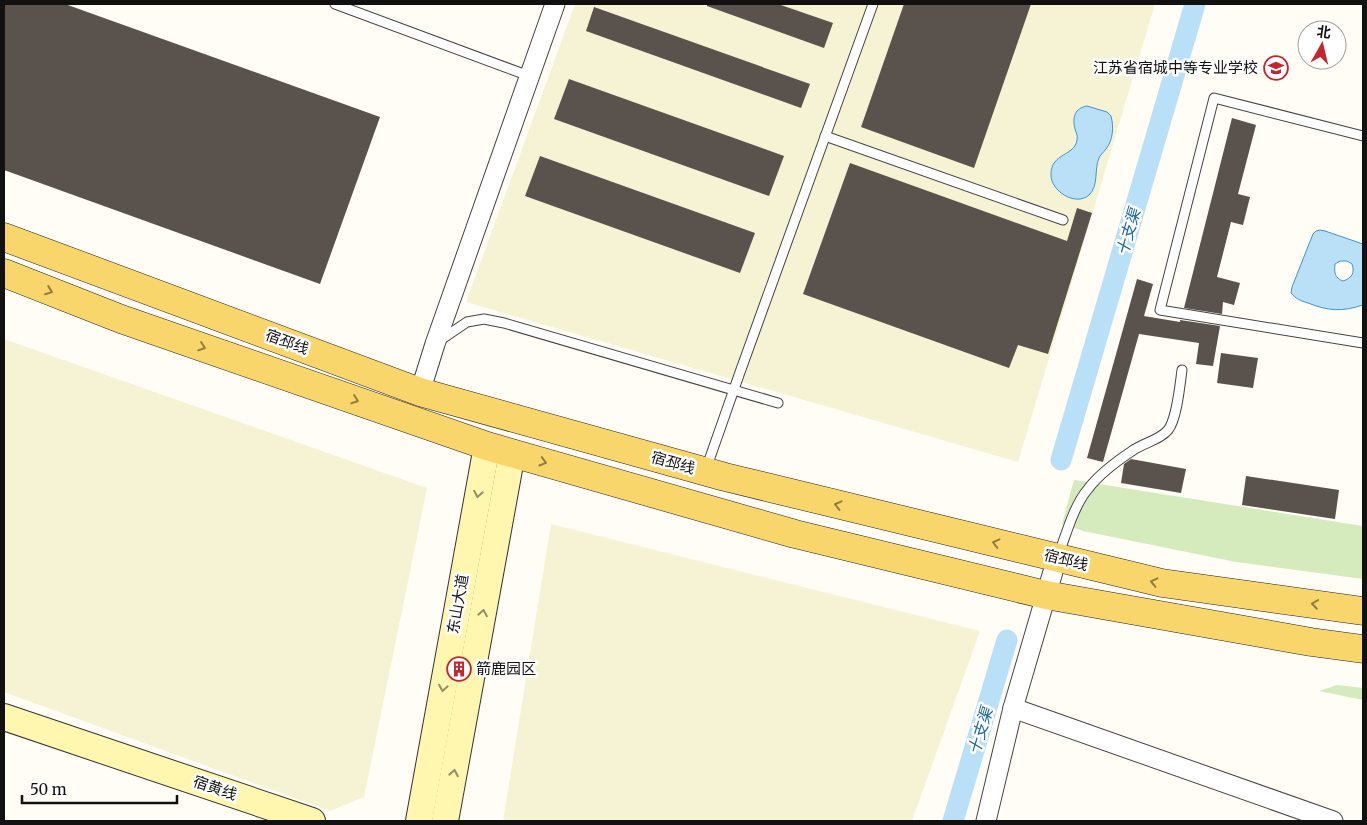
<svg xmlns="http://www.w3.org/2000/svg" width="1367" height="825" font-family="Merriweather,'Noto Sans SC',serif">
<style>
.farmland{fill:#f6f3d4}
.green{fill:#d5ebbd}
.water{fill:#b9e0f7;stroke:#3f96cf;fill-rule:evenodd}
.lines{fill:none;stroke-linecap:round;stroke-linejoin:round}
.canal{stroke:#b9e0f7;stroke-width:21}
.building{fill:#5a524d}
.service-casing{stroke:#444;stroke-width:11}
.minor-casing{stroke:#444;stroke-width:21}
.secondary-casing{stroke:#333;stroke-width:28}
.primary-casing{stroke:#222;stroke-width:29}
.service{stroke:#fff;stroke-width:9}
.minor{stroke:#fff;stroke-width:19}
.secondary{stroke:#fff6b0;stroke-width:26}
.primary{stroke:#f9d66b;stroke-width:28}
.oneway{stroke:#917d42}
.oneway2{stroke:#948f68}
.labels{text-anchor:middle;stroke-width:5;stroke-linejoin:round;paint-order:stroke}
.poi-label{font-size:15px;fill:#111;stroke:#fff;text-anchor:end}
.street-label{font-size:15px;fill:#111;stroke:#fff}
.water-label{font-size:16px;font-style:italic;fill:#1768a6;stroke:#fff}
</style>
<rect width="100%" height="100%" fill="#fffdf5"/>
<g class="farmland">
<path d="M 575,4 L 1155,4 L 1018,462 L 466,302 Z"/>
<path d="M 4,339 L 427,488 L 364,797 L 330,811 L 4,692 Z"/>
<path d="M 551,524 L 980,631 L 912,821 L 503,821 Z"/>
</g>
<g class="green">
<path d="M 1074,480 L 1363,526 L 1363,579 L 1236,562 L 1083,531 L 1062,524 Z"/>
<path d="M 1337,685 L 1363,688 L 1363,700 L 1319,691 Z"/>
</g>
<g class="water">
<path d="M 1087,106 L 1107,112 L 1111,116 C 1114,127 1113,140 1106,149 C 1104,152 1100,155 1099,158 C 1094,169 1099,186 1089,195 C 1076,207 1050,191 1051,174 C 1051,153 1075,156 1077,140 C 1078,135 1076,133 1075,129 C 1072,117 1075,108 1087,106 Z"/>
<path d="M 1320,230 L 1325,231 L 1363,244 L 1363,305 C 1342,312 1328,311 1308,303 C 1301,301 1296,299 1291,293 L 1292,287 L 1313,234 L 1316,231 ZM 1340,261 L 1347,261 L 1352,264 C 1355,273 1352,278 1343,281 C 1335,278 1334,273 1335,264 Z"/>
</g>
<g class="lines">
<g class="canal">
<path d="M 1061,460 L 1195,4"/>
<path d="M 953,821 L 1007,640"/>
</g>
</g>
<g class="building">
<path d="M 4,4 L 65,4 L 380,117 L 320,284 L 4,170 Z"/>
<path d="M 707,4 L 778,4 L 833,23 L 824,48 L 707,6 Z"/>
<path d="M 904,4 L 1031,4 L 974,168 L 861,127 Z"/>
<path d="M 594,7 L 810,84 L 801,108 L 586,31 Z"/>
<path d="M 569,79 L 784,156 L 769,196 L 554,119 Z"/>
<path d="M 1232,118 L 1256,125 L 1238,194 L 1250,197 L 1243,225 L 1231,222 L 1217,277 L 1240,283 L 1234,305 L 1223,302 L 1222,314 L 1184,308 Z"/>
<path d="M 540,156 L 755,233 L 740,273 L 525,196 Z"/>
<path d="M 850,163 L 1067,241 L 1077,208 L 1092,213 L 1048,354 L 1018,345 L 1009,368 L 803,294 Z"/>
<path d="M 1137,279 L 1153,284 L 1144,316 L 1180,322 L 1180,320 L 1220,326 L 1213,366 L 1196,364 L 1199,343 L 1139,334 L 1103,462 L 1087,458 Z"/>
<path d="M 1221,353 L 1258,358 L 1253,388 L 1217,383 Z"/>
<path d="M 1131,459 L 1186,469 L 1181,493 L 1121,483 L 1124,464 Z"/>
<path d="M 1246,476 L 1339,490 L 1335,519 L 1242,505 Z"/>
</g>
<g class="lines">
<g class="service-casing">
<g id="service">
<path d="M 335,4 L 529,76"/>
<path d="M 825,136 L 1063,220"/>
<path d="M 1363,136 L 1214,98 L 1160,310 L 1363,343"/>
<path d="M 439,341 L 467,322 L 484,319 L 504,323 L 778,403"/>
<path d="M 706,469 L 739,375 L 873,4"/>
<path d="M 1058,556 C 1066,535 1074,505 1088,489 C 1099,474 1117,461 1132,451 C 1143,443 1160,440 1168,430 C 1177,419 1180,384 1182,370"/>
</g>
</g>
<g class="minor-casing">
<g id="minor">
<path d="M 420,392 L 435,344 L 555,4"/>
<path d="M 1013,708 L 1333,821"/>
<path d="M 986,821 L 1013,708 L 1057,558"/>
</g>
</g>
<g class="secondary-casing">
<g id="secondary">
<path d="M 4,717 L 312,821"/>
<path d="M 419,821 L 487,446"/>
<path d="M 445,821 L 512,453"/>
</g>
</g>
<g class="primary-casing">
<g id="primary">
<path d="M 4,237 L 420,392 L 725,477 L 1162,583 L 1363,611"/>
<path d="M 4,273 L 121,319 L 487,446 L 795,534 L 1046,595 L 1311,642 L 1363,649"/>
</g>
</g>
<use href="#service" class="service"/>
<use href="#minor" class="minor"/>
<use href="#secondary" class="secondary"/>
<use href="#primary" class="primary"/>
</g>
<defs><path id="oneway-chevron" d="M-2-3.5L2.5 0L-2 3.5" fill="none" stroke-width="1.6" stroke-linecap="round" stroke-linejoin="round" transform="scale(1.25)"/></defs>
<g class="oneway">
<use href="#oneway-chevron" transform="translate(49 291) rotate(21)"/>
<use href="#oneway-chevron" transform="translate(202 347) rotate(19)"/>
<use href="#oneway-chevron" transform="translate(355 400) rotate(19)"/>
<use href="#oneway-chevron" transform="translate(543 462) rotate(16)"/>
<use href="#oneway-chevron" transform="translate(838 505) rotate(-166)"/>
<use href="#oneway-chevron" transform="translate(996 543) rotate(-166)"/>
<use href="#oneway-chevron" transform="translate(1154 582) rotate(-167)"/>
<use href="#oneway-chevron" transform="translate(1315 604) rotate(-172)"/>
</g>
<g class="oneway2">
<use href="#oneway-chevron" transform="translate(478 494) rotate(100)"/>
<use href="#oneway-chevron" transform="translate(483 613) rotate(-80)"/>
<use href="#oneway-chevron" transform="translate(443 688) rotate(100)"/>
<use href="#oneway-chevron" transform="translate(454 773) rotate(-80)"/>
</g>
<defs>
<g id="school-ring" transform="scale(1.25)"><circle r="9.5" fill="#fff" stroke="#c4262e" stroke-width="1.5"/><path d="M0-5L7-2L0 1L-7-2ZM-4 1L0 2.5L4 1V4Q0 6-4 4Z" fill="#c4262e"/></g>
<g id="building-ring" transform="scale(1.25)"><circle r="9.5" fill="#fff" stroke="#c4262e" stroke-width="1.5"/><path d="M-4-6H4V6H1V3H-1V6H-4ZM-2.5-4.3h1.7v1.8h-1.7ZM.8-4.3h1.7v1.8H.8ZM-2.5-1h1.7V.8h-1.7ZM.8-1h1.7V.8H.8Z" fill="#c4262e"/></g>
</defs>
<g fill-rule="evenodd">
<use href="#school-ring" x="1276" y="68"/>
<use href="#building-ring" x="459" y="669"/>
</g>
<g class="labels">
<g class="poi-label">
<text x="1258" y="73">江苏省宿城中等专业学校</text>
<text x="476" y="674" text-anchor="start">箭鹿园区</text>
</g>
<g class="street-label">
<text transform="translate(287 342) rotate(20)" y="5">宿邳线</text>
<text transform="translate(673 463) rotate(16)" y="5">宿邳线</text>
<text transform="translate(1066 560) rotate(14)" y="5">宿邳线</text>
<text transform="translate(458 604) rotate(-80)" y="5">东山大道</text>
<text transform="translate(215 788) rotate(19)" y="5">宿黄线</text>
</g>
<g class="water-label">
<text transform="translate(1128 232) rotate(-74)" y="6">十支渠</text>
<text transform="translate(980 731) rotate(-73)" y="6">十支渠</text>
</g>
</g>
<rect width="1367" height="825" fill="none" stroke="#111111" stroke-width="10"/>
<g transform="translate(1322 45) rotate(8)"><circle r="24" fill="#ffffff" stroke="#a0a0a0"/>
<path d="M0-4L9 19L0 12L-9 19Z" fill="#c4262e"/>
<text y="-8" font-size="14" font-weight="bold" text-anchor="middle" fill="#111111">北</text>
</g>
<path d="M22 795v8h155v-8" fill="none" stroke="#111111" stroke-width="2.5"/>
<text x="30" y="795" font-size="15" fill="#111111" stroke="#ffffff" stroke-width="4" paint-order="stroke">50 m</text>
</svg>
